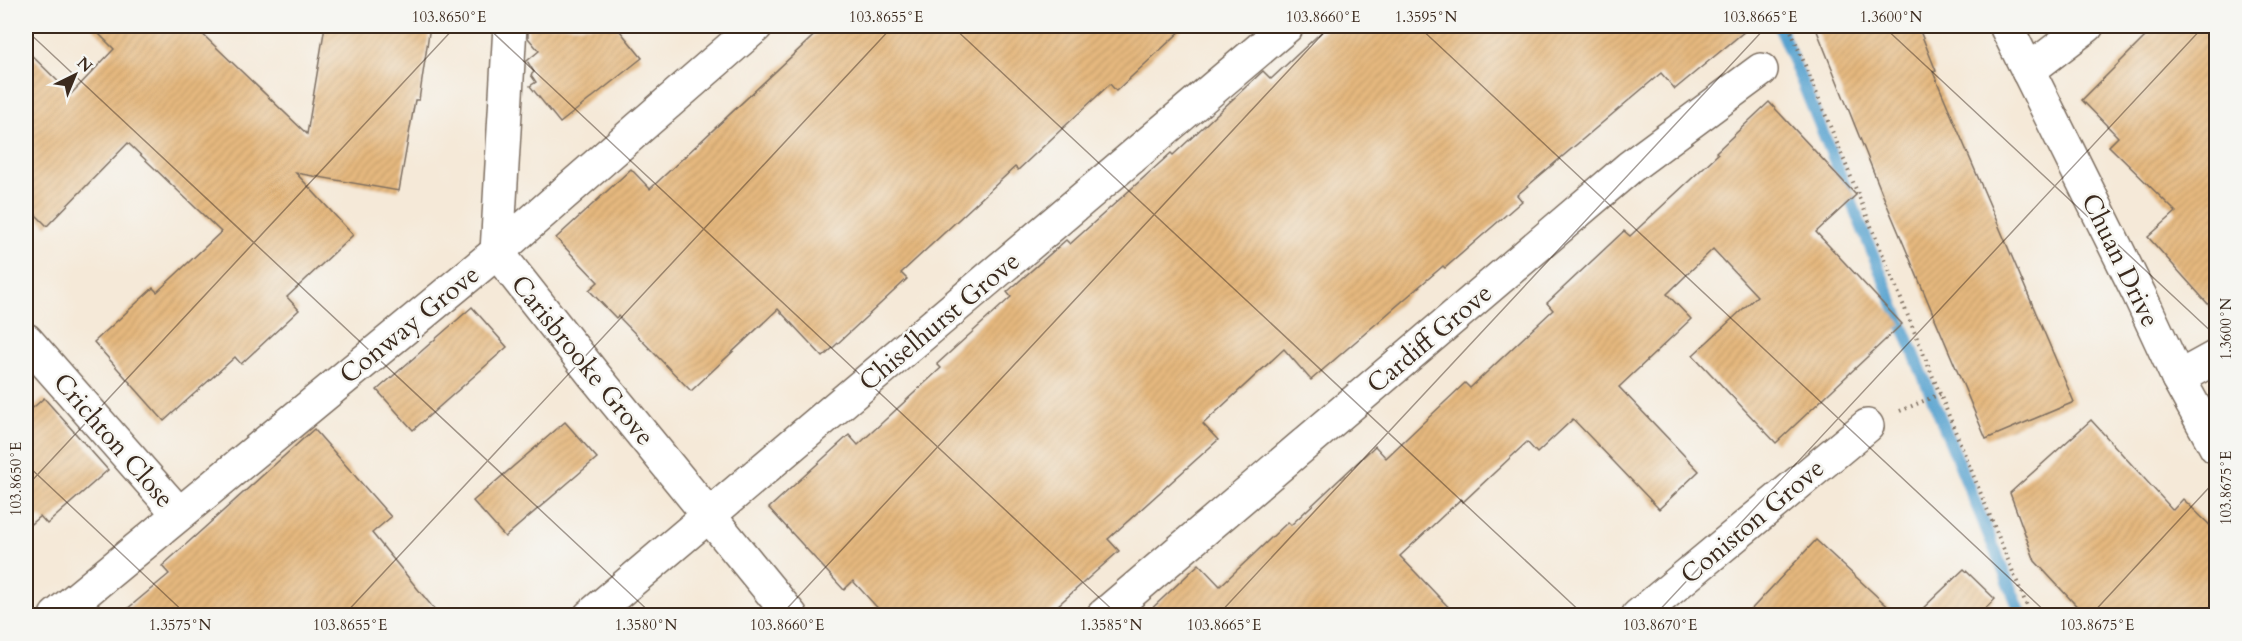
<svg xmlns="http://www.w3.org/2000/svg" width="2242" height="641" font-family="Cardo,serif">
<style>
.lines{fill:none;stroke-linecap:round;stroke-linejoin:round}
.stream{stroke:#57a2cf;stroke-width:12}
.building{fill:url(#building-hatch)}
.minor-casing{stroke:#7c6d5f;stroke-width:36}
.path{stroke:#7c6d5f;stroke-width:4;stroke-dasharray:1.5 4.5;stroke-linecap:butt}
.minor{stroke:#fff;stroke-width:33}
.ticks{fill:none;stroke:#3b2a1e;stroke-width:1.5;stroke-opacity:0.45}
.labels{text-anchor:middle;stroke-width:5;stroke-linejoin:round;paint-order:stroke}
.street-label{font-size:26px;fill:#3b2a1e;stroke:#f6f6f2}
.neatline{fill:none;stroke:#3b2a1e;stroke-width:2}
.ticks-label{font-size:15px;text-anchor:middle;fill:#3b2a1e}
</style>
<defs>
<pattern id="building-hatch" width="6" height="6" patternUnits="userSpaceOnUse" patternTransform="scale(1.5)"><rect width="6" height="6" fill="#e5b87e"/><path d="M-1 1l2-2M0 6l6-6M5 7l2-2" fill="none" stroke="#c59e6c"/></pattern>
</defs>
<rect width="100%" height="100%" fill="#f6f6f2"/>
<filter id="ink" filterUnits="userSpaceOnUse"><feTurbulence type="fractalNoise" baseFrequency=".0167" numOctaves="2"/><feDisplacementMap in="SourceGraphic" scale="12" xChannelSelector="R" yChannelSelector="G"/><feConvolveMatrix kernelMatrix="1 2 1 2 8 2 1 2 1" color-interpolation-filters="sRGB"/></filter>
<filter id="wash" filterUnits="userSpaceOnUse"><feTurbulence type="fractalNoise" baseFrequency=".008" numOctaves="4" result="noise"/><feDisplacementMap in="SourceGraphic" scale="24" xChannelSelector="R" yChannelSelector="G"/><feGaussianBlur stdDeviation="1.35" result="paint"/><feColorMatrix in="noise" values="0 0 0 0 0 0 0 0 0 0 0 0 0 0 0 0 0 1.4 0 .05"/><feComposite in="paint" operator="in"/></filter>
<g filter="url(#wash)">
<rect width="100%" height="100%" fill="#f5e9d8"/>
<g class="lines">
<path class="stream" d="M 1779,26 L 2022,616"/>
</g>
<g id="blocks">
<g class="building">
<path d="M 91,26 L 194,26 L 307,134 L 325,26 L 430,26 L 419,100 L 415,100 L 399,191 L 296,173 L 353,235 L 287,297 L 299,310 L 241,364 L 235,357 L 164,421 L 94,342 L 153,288 L 157,292 L 221,232 L 128,143 L 47,226 L 26,205 L 26,50 L 71,94 L 114,49 Z"/>
<path d="M 528,26 L 616,26 L 642,58 L 560,123 L 530,86 L 536,82 L 531,75 L 534,72 L 527,61 L 539,51 L 528,38 Z"/>
<path d="M 824,26 L 1186,26 L 1116,91 L 1110,84 L 1018,170 L 1015,167 L 901,273 L 907,279 L 823,357 L 778,309 L 691,391 L 618,316 L 616,318 L 589,290 L 598,282 L 556,238 L 631,169 L 650,189 Z"/>
<path d="M 1328,26 L 1751,26 L 1675,89 L 1661,73 L 1517,195 L 1522,201 L 1445,268 L 1443,266 L 1311,380 L 1284,349 L 1203,424 L 1218,440 L 1108,539 L 1119,551 L 1047,615 L 884,615 L 853,581 L 844,590 L 769,508 L 849,435 L 858,445 L 941,368 L 937,364 L 1011,297 L 1007,292 L 1066,240 L 1070,244 L 1171,153 L 1173,155 L 1263,71 L 1271,79 Z"/>
<path d="M 1815,26 L 1918,26 L 1936,71 L 1933,72 L 2074,402 L 1986,439 L 1882,193 Z"/>
<path d="M 2156,26 L 2217,26 L 2217,314 L 2148,237 L 2176,212 L 2109,146 L 2118,137 L 2082,100 Z"/>
<path d="M 1769,102 L 1856,195 L 1816,232 L 1902,324 L 1776,443 L 1693,355 L 1757,296 L 1713,249 L 1667,294 L 1691,319 L 1619,387 L 1699,471 L 1659,509 L 1573,419 L 1537,453 L 1527,442 L 1463,502 L 1461,499 L 1400,556 L 1456,615 L 1145,615 L 1199,564 L 1220,586 L 1288,522 L 1291,525 L 1375,446 L 1386,458 L 1465,383 L 1470,388 L 1553,310 L 1547,303 L 1624,231 L 1630,236 L 1718,154 L 1716,152 Z"/>
<path d="M 472,307 L 507,347 L 413,430 L 377,390 Z"/>
<path d="M 44,398 L 108,470 L 47,524 L 40,516 L 26,528 L 26,414 Z"/>
<path d="M 2091,420 L 2173,510 L 2183,499 L 2217,532 L 2217,615 L 2085,615 L 2035,561 L 2010,493 Z"/>
<path d="M 565,422 L 597,458 L 505,537 L 473,501 Z"/>
<path d="M 314,429 L 391,517 L 372,533 L 439,615 L 120,615 L 169,574 L 162,566 Z"/>
<path d="M 1816,540 L 1897,615 L 1746,615 Z"/>
<path d="M 1964,569 L 1995,599 L 1979,615 L 1916,615 Z"/>
</g>
</g>
</g>
<g filter="url(#ink)">
<use href="#blocks" fill-opacity="0" stroke="#7c6d5f" stroke-width="1.5"/>
<g class="lines">
<g class="minor-casing">
<g id="minor">
<path d="M 510,26 L 497,252 L 594,375 L 791,616"/>
<path d="M 2006,26 L 2139,294 L 2178,378 L 2216,447"/>
<path d="M 2028,71 L 2087,26"/>
<path d="M 26,340 L 179,514"/>
<path d="M 2178,378 L 2216,357"/>
<path d="M 56,616 L 497,252 L 756,26"/>
<path d="M 590,616 L 1287,26"/>
<path d="M 1103,616 L 1630,167 L 1761,70"/>
<path d="M 1638,616 L 1867,426"/>
</g>
</g>
<g class="path">
<path d="M 1789,26 L 2031,616"/>
<path d="M 1900,411 L 1940,394"/>
</g>
<use href="#minor" class="minor"/>
</g>
</g>
<path class="ticks" d="M 486,26 L 1119,616M 952,26 L 1585,616M 1418,26 L 2050,616M 1883,26 L 2216,336M 26,30 L 654,616M 26,464 L 188,616M 26,487 L 456,26M 343,616 L 893,26M 780,616 L 1330,26M 1217,616 L 1767,26M 1654,616 L 2204,26M 2090,616 L 2216,480"/>
<g class="labels">
<g class="street-label">
<text transform="translate(2121 260) rotate(64)" y="9">Chuan Drive</text>
<text transform="translate(939 321) rotate(-40)" y="9">Chiselhurst Grove</text>
<text transform="translate(409 324) rotate(-39)" y="9">Conway Grove</text>
<text transform="translate(1429 338) rotate(-40)" y="9">Cardiff Grove</text>
<text transform="translate(583 360) rotate(51)" y="9">Carisbrooke Grove</text>
<text transform="translate(114 440) rotate(49)" y="9">Crichton Close</text>
<text transform="translate(1752 521) rotate(-40)" y="9">Coniston Grove</text>
</g>
</g>
<rect width="2242" height="641" fill="none" stroke="#f6f6f2" stroke-width="66"/>
<g transform="translate(75 75) rotate(43)" stroke="#f6f6f2" stroke-width="4.5" paint-order="stroke">
<path d="M0-4.5L10 22L0 15L-10 22Z" fill="#3b2a1e"/>
<text y="-9" font-size="16" font-weight="bold" text-anchor="middle" fill="#3b2a1e">N</text>
</g>
<rect x="33" y="33" width="2176" height="575" class="neatline"/>
<g class="ticks-label">
<text x="449" y="22">103.8650°E</text>
<text x="886" y="22">103.8655°E</text>
<text x="1323" y="22">103.8660°E</text>
<text x="1426" y="22">1.3595°N</text>
<text x="1760" y="22">103.8665°E</text>
<text x="1891" y="22">1.3600°N</text>
<text transform="translate(2226 329) rotate(-90)" y="5">1.3600°N</text>
<text transform="translate(16 479) rotate(-90)" y="5">103.8650°E</text>
<text transform="translate(2226 488) rotate(-90)" y="5">103.8675°E</text>
<text x="180" y="630">1.3575°N</text>
<text x="350" y="630">103.8655°E</text>
<text x="646" y="630">1.3580°N</text>
<text x="787" y="630">103.8660°E</text>
<text x="1111" y="630">1.3585°N</text>
<text x="1224" y="630">103.8665°E</text>
<text x="1660" y="630">103.8670°E</text>
<text x="2097" y="630">103.8675°E</text>
</g>
</svg>
